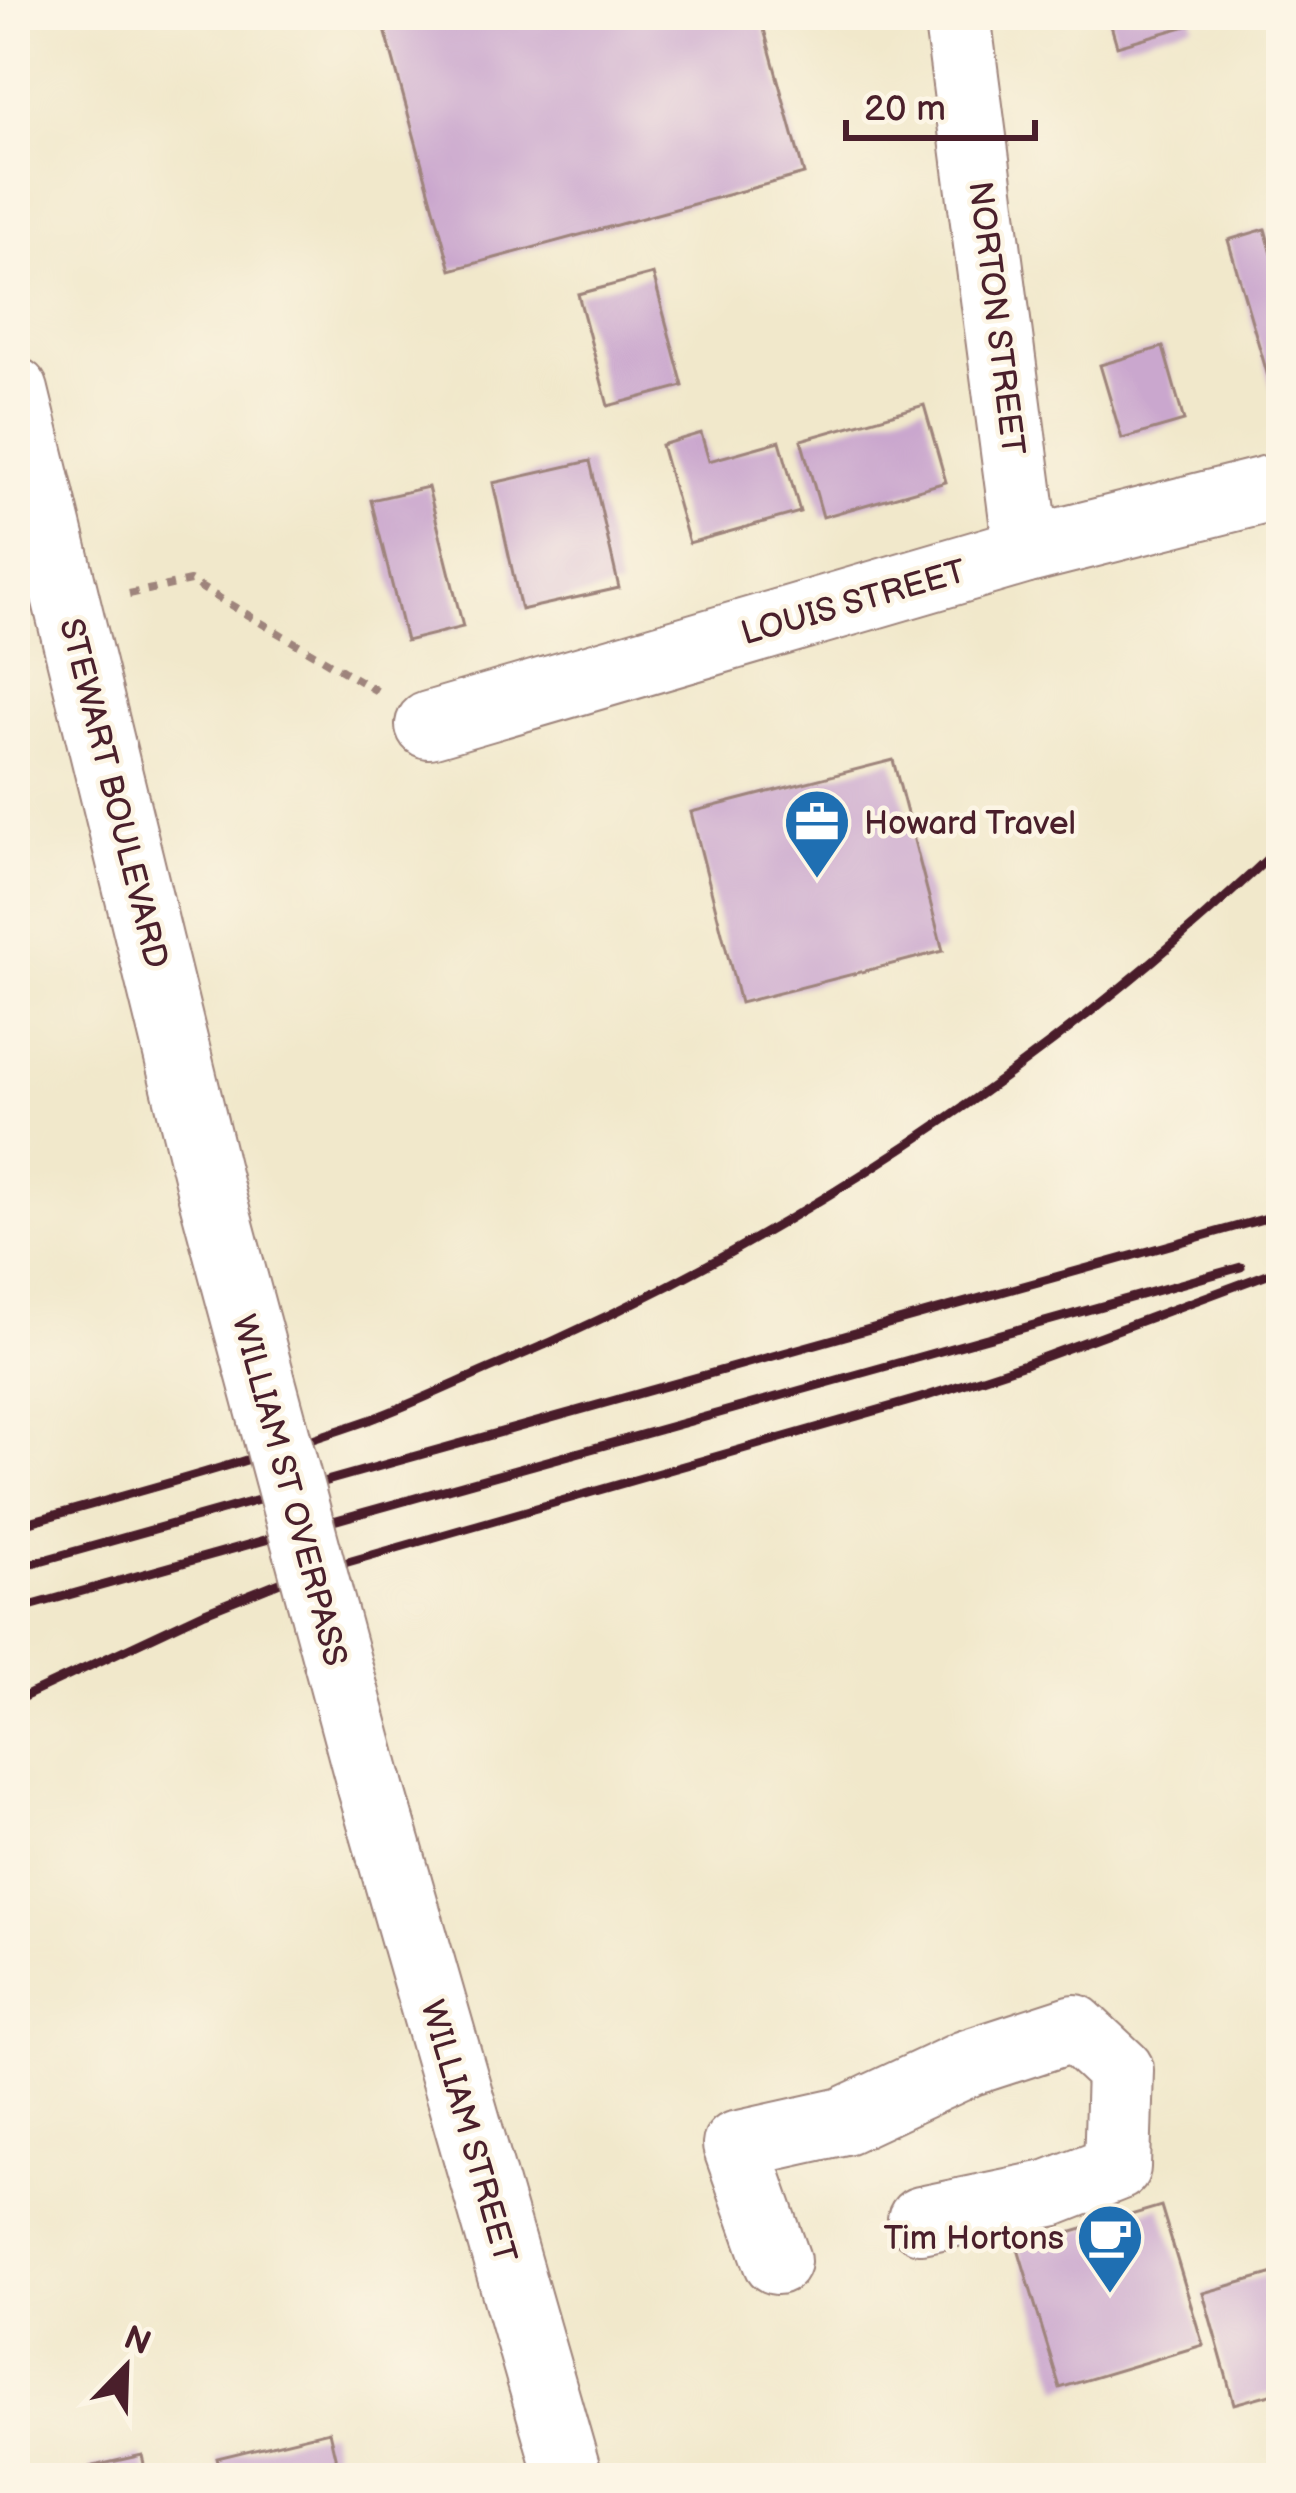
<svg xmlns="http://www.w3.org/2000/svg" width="1296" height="2493" font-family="'Balsamiq Sans',sans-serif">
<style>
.building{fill:#caa7ce}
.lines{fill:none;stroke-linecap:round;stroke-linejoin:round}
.minor-casing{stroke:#9e847b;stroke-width:70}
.major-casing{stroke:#9e847b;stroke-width:70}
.path{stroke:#9e847b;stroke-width:8;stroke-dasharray:9 9;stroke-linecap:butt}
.minor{stroke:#fff;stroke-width:66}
.major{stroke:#fff;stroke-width:66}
.rail{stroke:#4a1f2b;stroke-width:9}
.major-bridge-casing{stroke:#9e847b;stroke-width:70;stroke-linecap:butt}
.major-bridge{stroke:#fff;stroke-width:66}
.labels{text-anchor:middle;stroke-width:9;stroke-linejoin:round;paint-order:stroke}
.street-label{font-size:33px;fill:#4a1f2b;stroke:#fcf5e5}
.poi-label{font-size:33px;fill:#4a1f2b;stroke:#fcf5e5;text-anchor:start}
</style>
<rect width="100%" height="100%" fill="#fcf5e5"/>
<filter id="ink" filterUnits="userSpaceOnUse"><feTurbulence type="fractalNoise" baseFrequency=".00833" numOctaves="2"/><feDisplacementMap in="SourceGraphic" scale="24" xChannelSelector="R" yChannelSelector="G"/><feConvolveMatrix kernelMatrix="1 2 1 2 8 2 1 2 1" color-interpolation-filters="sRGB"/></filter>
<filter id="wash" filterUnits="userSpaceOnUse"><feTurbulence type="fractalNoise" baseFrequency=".004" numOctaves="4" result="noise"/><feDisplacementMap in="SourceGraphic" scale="48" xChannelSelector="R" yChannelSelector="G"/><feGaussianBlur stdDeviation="2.7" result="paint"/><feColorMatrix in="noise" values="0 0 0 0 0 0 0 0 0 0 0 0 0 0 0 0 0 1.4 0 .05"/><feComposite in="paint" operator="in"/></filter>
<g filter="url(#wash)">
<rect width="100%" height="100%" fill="#f1e8cb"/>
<g id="blocks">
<g class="building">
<path d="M 381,15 L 760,15 L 804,174 L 451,270 Z"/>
<path d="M 1108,15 L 1191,15 L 1194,24 L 1117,46 Z"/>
<path d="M 1265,229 L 1281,286 L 1281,405 L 1277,407 L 1228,240 Z"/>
<path d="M 653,274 L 683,386 L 608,406 L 578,294 Z"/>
<path d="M 1163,347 L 1184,421 L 1122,439 L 1100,365 Z"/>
<path d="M 924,405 L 946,482 L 823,517 L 801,440 Z"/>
<path d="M 701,433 L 709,461 L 780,441 L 800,512 L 689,543 L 661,445 Z"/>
<path d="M 590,461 L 619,588 L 521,610 L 493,483 Z"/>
<path d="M 428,487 L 463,627 L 406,641 L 371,500 Z"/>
<path d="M 893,760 L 943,951 L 740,1003 L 691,812 Z"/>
<path d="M 1161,2206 L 1203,2345 L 1060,2388 L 1018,2248 Z"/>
<path d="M 1281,2271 L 1281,2391 L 1234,2404 L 1203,2293 Z"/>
<path d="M 329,2431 L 340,2478 L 222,2478 L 217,2458 Z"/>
<path d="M 142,2455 L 147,2478 L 92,2478 L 90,2467 Z"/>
</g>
</g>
</g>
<g filter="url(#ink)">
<use href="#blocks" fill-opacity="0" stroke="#9e847b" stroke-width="3"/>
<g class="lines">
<g class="minor-casing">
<g id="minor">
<path d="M 957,15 L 1027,550"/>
<path d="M 429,725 L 1027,550 L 1281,486"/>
<path d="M 777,2261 L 736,2145 L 844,2121 L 968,2063 L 1075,2028 L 1120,2070 L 1117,2167 L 1051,2193 L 921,2220"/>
</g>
</g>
<g class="major-casing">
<g id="major">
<path d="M 15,391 L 212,1196"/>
<path d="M 370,1784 L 569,2478"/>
</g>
</g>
<path class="path" d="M 129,594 L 190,581 L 377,691"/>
<use href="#minor" class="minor"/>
<use href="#major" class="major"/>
<g class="rail">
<path d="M 15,1526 C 134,1493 255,1460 372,1419 C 412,1404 450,1386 489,1369 C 784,1246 1050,1066 1281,846"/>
<path d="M 15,1568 L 1281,1214"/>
<path d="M 15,1610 L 1241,1267"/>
<path d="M 15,1701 L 205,1612 L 285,1580 L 924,1397 L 1025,1364 L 1281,1269"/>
</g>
<g class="major-bridge-casing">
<path id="major-bridge" d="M 212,1196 L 370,1784"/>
</g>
<use href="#major-bridge" class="major-bridge"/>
</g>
</g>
<defs>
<g id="office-pin" transform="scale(3.45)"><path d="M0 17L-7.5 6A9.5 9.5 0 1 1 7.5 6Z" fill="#1f6fb2" stroke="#fcf5e5"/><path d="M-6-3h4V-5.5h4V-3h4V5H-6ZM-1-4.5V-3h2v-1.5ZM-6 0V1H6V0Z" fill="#fff"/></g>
<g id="cafe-pin" transform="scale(3.45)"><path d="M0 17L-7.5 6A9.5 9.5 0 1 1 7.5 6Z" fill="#1f6fb2" stroke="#fcf5e5"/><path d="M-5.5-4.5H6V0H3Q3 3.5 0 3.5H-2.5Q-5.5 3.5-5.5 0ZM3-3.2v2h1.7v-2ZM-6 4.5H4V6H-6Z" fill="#fff"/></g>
</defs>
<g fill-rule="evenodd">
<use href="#office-pin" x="817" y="822"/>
<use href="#cafe-pin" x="1110" y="2237"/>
</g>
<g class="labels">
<g class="street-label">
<text transform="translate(998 318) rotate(83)" y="12">NORTON STREET</text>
<text transform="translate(853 601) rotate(-16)" y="12">LOUIS STREET</text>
<text transform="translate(115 793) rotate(76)" y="12">STEWART BOULEVARD</text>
<text transform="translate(291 1490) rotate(75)" y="12">WILLIAM ST OVERPASS</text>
<text transform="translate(470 2131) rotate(74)" y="12">WILLIAM STREET</text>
</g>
<g class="poi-label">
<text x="864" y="834">Howard Travel</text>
<text x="1064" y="2249" text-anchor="end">Tim Hortons</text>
</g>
</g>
<rect width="1296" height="2493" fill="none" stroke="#fcf5e5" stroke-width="60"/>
<g transform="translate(126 2367) rotate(23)" stroke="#fcf5e5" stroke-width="9" paint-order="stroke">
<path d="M0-9L21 45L0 30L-21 45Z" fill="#4a1f2b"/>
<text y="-18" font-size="33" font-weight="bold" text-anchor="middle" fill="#4a1f2b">N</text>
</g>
<path d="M846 120v18h189v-18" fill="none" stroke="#4a1f2b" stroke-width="6"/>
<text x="864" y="120" font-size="36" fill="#4a1f2b" stroke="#fcf5e5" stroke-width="9" paint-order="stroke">20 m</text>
</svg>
